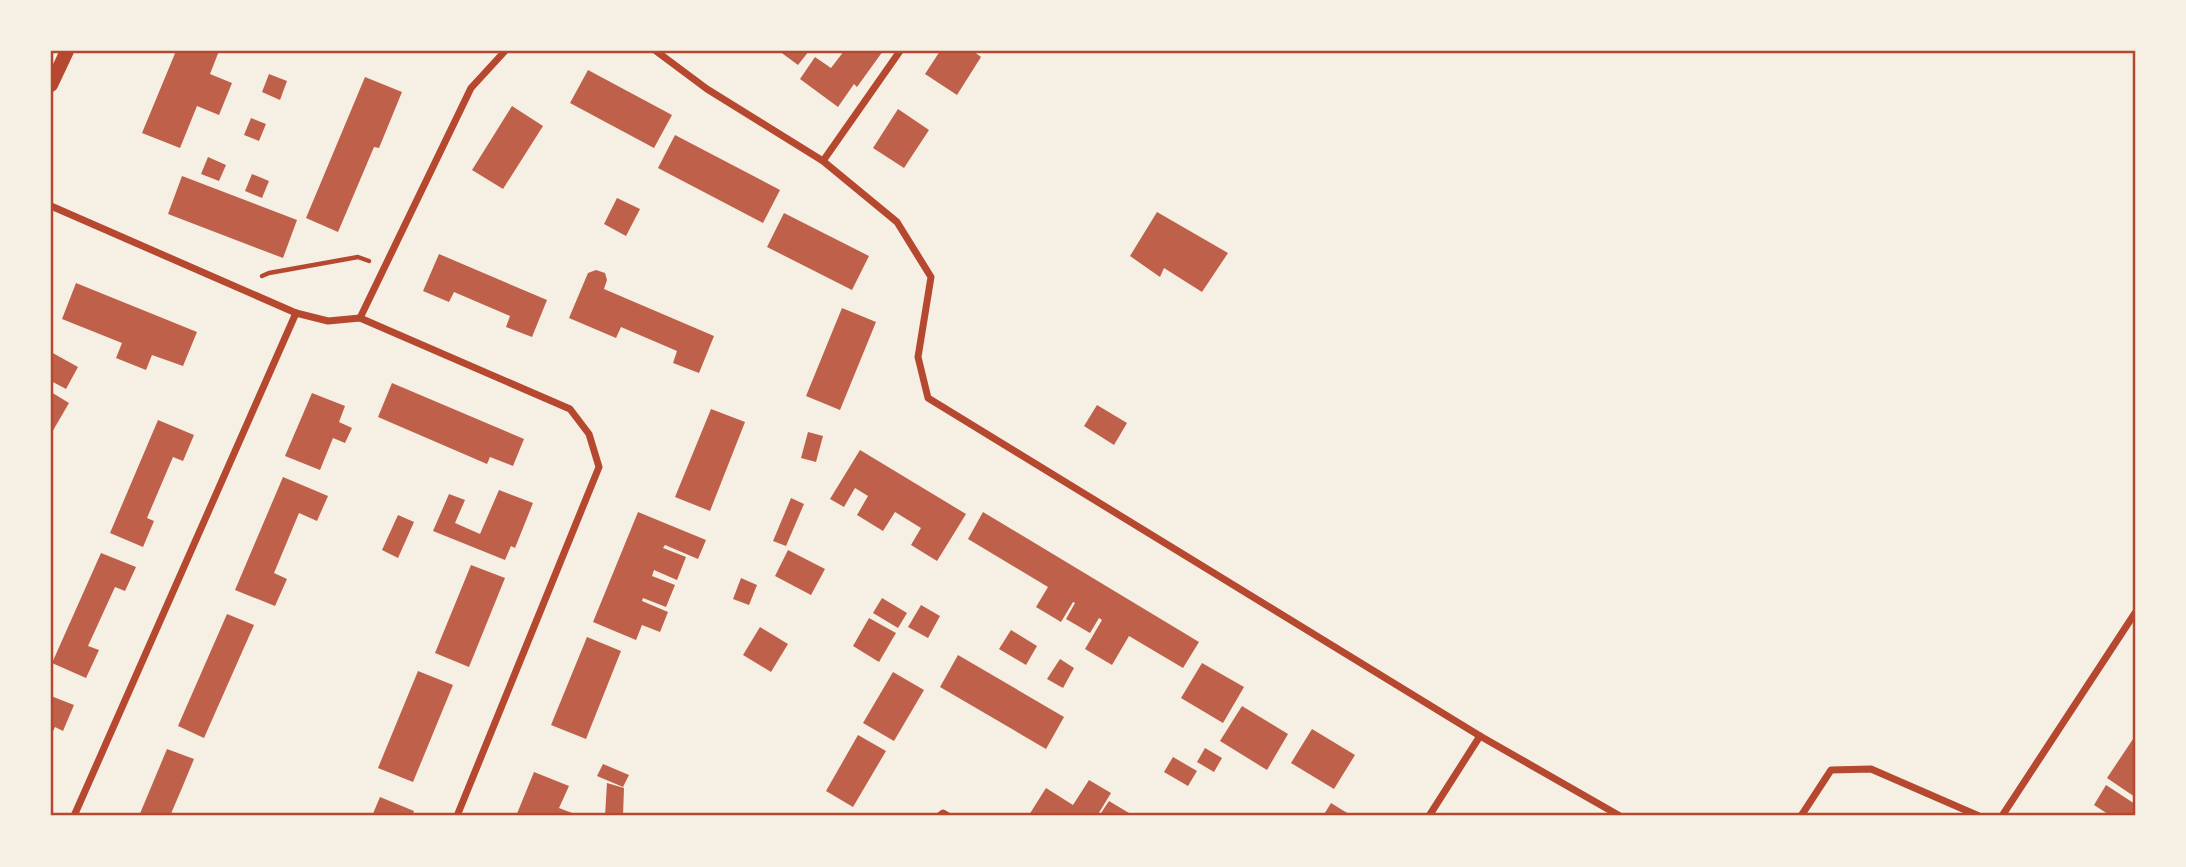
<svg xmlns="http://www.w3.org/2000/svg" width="2186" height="867" font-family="Signika,sans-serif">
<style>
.building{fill:#bf614a}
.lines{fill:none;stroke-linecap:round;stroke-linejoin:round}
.path{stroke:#b5482f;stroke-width:4.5}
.minor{stroke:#b5482f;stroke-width:7}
.secondary{stroke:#b5482f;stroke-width:14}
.neatline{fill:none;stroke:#b5482f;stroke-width:2.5}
</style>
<rect width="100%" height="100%" fill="#f6efe4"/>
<g class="building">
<path d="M 176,51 L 219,51 L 210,74 L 232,83 L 219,115 L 197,106 L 180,148 L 142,133 Z"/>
<path d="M 779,51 L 809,51 L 798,65 Z"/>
<path d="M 844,51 L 883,51 L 857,87 L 854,84 L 838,107 L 800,79 L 815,57 L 831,68 Z"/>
<path d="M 940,51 L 973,51 L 981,57 L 957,95 L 925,74 Z"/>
<path d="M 588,70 L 672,115 L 654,148 L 570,103 Z"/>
<path d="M 269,74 L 287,81 L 280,100 L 262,92 Z"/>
<path d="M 365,77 L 402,92 L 379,148 L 374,147 L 338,232 L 306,218 Z"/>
<path d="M 512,106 L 543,126 L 503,189 L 472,170 Z"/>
<path d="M 898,109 L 929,130 L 904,168 L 873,148 Z"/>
<path d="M 251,118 L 266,124 L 259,141 L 244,135 Z"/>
<path d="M 675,135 L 780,190 L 763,223 L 658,168 Z"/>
<path d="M 208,157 L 226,165 L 219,181 L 201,174 Z"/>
<path d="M 252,174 L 269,181 L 262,198 L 245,191 Z"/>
<path d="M 182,176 L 297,220 L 283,258 L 168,214 Z"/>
<path d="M 617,198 L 640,209 L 626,236 L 604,224 Z"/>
<path d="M 1157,212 L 1228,253 L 1202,292 L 1164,268 L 1160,277 L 1130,256 Z"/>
<path d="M 784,213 L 869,256 L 852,290 L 767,247 Z"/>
<path d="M 439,254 L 547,300 L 532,337 L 506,327 L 510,316 L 454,292 L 449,302 L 423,291 Z"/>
<path d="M 596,270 L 605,273 L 607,280 L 604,289 L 714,336 L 699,373 L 673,363 L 677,351 L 621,327 L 616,338 L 569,318 L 588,273 Z"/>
<path d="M 76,283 L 197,332 L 183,366 L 152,355 L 146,370 L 116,358 L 122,343 L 62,319 Z"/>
<path d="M 842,308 L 876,322 L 840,410 L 806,396 Z"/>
<path d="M 51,352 L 78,367 L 66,389 L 51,381 Z"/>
<path d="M 392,383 L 524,439 L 513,466 L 490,457 L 487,464 L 378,417 Z"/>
<path d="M 51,392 L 69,403 L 51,434 Z"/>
<path d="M 312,393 L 345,406 L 339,422 L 352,428 L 345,443 L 333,438 L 320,470 L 285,456 Z"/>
<path d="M 1097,405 L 1127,423 L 1114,445 L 1084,426 Z"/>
<path d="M 711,409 L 745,422 L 710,511 L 675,497 Z"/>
<path d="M 158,420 L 194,435 L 183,461 L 173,457 L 147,518 L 154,521 L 143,547 L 110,533 Z"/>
<path d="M 808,432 L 823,436 L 816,462 L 801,458 Z"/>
<path d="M 860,450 L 966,514 L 937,561 L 911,545 L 921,528 L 895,512 L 883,531 L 857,515 L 868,496 L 855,488 L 844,507 L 830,499 Z"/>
<path d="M 283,477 L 328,496 L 317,521 L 299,513 L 274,573 L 287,579 L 275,606 L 235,590 Z"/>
<path d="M 499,490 L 533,503 L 515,548 L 511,546 L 505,560 L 433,531 L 449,494 L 465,500 L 455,523 L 480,534 Z"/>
<path d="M 791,498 L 804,504 L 786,546 L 773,541 Z"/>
<path d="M 638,512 L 706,540 L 698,559 L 665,545 L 663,548 L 686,557 L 677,580 L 654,570 L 652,576 L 675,585 L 666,607 L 643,598 L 642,601 L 668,612 L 660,632 L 642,625 L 636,640 L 593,622 Z"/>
<path d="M 983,512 L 1199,642 L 1183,668 L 1129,636 L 1112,665 L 1085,649 L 1102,620 L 1099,618 L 1090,633 L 1066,619 L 1075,603 L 1073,602 L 1061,622 L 1036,607 L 1048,587 L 968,539 Z"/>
<path d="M 398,515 L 414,522 L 398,558 L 382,550 Z"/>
<path d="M 788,550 L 825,569 L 811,595 L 775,576 Z"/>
<path d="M 101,553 L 136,567 L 125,591 L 115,587 L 88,646 L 99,650 L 86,678 L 52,663 Z"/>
<path d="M 471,565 L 505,578 L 469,667 L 435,653 Z"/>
<path d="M 741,578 L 757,585 L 749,605 L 733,599 Z"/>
<path d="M 882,598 L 907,613 L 898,628 L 873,613 Z"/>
<path d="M 921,605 L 940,616 L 928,638 L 908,627 Z"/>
<path d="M 227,614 L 254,625 L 204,738 L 178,726 Z"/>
<path d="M 869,618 L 896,633 L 879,662 L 853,646 Z"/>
<path d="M 760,627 L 788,644 L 771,672 L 743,655 Z"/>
<path d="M 1011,630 L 1037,646 L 1026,665 L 999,649 Z"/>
<path d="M 587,637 L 621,651 L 586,739 L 551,725 Z"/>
<path d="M 958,655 L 1064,717 L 1046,749 L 940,687 Z"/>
<path d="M 1060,659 L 1074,668 L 1063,688 L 1047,679 Z"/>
<path d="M 1202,663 L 1244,687 L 1223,723 L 1181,698 Z"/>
<path d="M 418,671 L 453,685 L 413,782 L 378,768 Z"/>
<path d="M 893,672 L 924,690 L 894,741 L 863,723 Z"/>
<path d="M 51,696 L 74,705 L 63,731 L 55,727 L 51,735 Z"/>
<path d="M 1242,706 L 1288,734 L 1267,770 L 1220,741 Z"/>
<path d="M 1312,729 L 1355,755 L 1334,789 L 1291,763 Z"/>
<path d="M 858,735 L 886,751 L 853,807 L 826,791 Z"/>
<path d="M 2135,736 L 2135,797 L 2107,778 Z"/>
<path d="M 1205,748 L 1222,758 L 1214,772 L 1197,762 Z"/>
<path d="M 167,749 L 194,759 L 182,788 L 170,816 L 139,816 Z"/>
<path d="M 1173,757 L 1197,771 L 1188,786 L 1164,772 Z"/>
<path d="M 603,764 L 629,775 L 623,787 L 597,776 Z"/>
<path d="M 534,772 L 569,786 L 559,808 L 580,816 L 516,816 Z"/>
<path d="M 1089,780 L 1111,793 L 1097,816 L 1029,815 L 1046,788 L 1073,805 Z"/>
<path d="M 607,783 L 624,788 L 623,816 L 605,816 Z"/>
<path d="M 2106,785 L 2135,804 L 2135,816 L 2111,816 L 2094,805 Z"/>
<path d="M 380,797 L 414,811 L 412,816 L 372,816 Z"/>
<path d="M 1109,801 L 1129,813 L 1127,816 L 1099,816 Z"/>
<path d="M 1331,803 L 1352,816 L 1323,816 Z"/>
</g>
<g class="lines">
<path class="path" d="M 262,276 L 269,273 L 358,257 L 369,261"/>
<g class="minor">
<path d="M 656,51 L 707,89 L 823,161 L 897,222 L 931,277 L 918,357 L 928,398 L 1480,736 L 1620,816"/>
<path d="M 823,161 L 900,51"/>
<path d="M 51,206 L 296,313 L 328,321 L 360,318 L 570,409 L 589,434 L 599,467 L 457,816"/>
<path d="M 360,318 L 471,88 L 505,51"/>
<path d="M 74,816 L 296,313"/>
<path d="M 939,816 L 943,813 L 948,816"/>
<path d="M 1429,816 L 1480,736"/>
<path d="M 1801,816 L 1831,770 L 1871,769 L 1979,816"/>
<path d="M 2002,816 L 2135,613"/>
</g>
<path class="secondary" d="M 51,85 L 67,51"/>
</g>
<rect width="2186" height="867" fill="none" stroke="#f6efe4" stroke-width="105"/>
<rect x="52" y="52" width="2082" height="762" class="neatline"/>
</svg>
